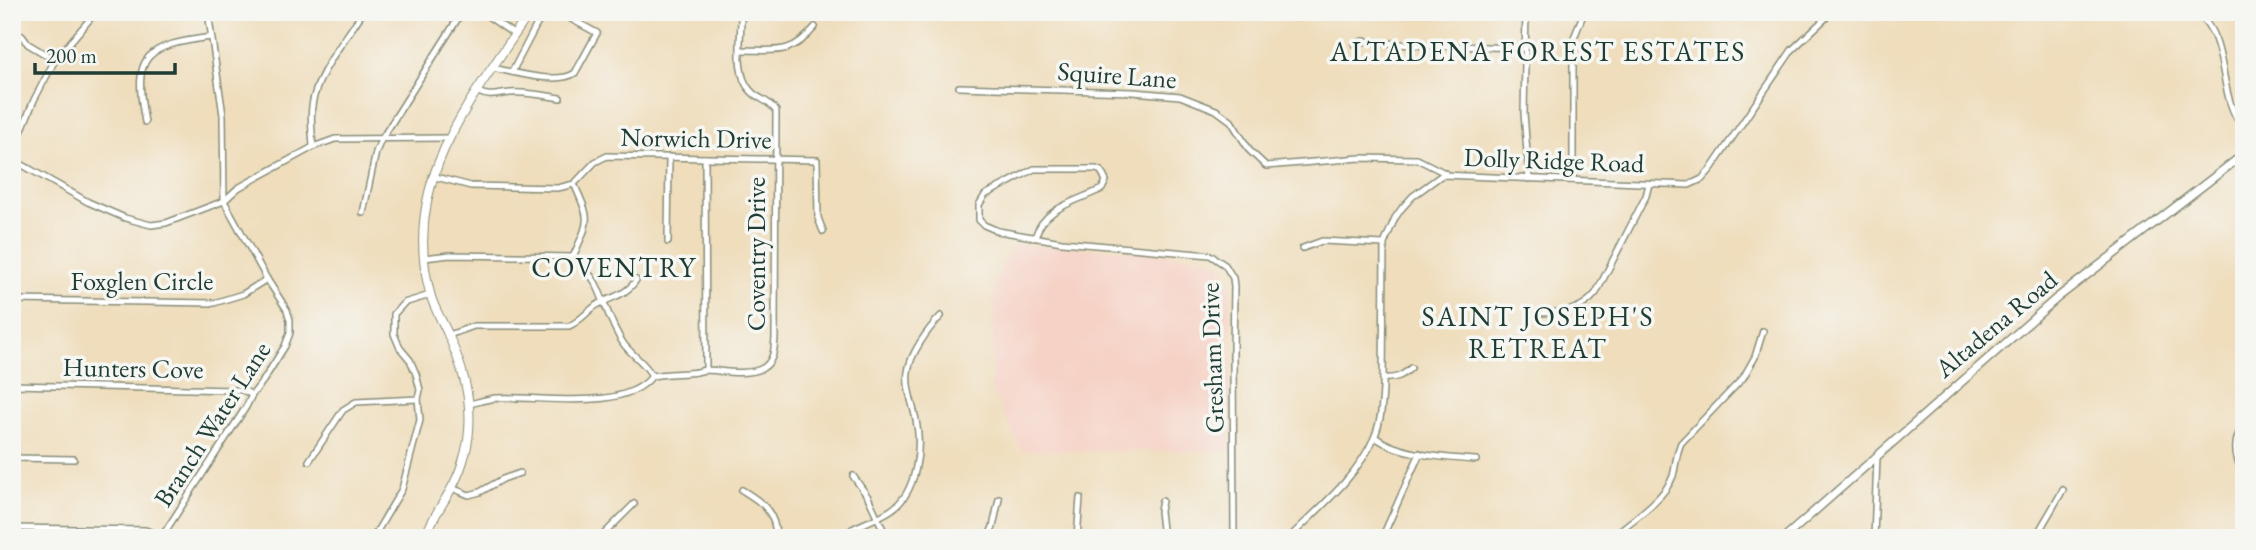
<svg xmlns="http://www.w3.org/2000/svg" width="2256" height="550" font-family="'EB Garamond',serif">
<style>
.built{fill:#f6d1c5}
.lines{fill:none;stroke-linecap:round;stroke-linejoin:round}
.minor-casing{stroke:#878d78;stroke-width:8}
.tertiary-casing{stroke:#878d78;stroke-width:10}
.secondary-casing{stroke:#878d78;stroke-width:10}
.minor{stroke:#fff;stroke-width:5}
.tertiary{stroke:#fff;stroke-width:7}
.secondary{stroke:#fff;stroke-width:8}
.labels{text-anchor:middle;stroke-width:7;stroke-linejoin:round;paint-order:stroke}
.street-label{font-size:26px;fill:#1f3d34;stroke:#f6f6f2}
.neighbourhood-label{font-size:28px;letter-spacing:2px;fill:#1f3d34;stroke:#f6f6f2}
</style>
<rect width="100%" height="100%" fill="#f6f6f2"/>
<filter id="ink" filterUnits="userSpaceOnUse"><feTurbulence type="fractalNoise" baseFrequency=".0143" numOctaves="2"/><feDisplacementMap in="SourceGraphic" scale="14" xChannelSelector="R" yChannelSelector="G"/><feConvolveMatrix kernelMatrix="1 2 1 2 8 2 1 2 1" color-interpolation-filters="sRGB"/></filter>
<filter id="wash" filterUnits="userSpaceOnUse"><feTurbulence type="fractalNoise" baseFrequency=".00686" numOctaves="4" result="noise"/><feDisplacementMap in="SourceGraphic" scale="28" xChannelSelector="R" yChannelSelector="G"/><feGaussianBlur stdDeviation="1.57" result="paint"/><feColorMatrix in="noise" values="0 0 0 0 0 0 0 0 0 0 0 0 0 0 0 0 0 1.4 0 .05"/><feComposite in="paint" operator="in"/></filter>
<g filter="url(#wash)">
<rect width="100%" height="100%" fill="#efddbb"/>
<path class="built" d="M 1013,245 L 1121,250 L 1209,258 L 1223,268 L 1230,284 L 1230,451 L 1022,451 L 991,388 L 995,280 Z"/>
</g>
<g filter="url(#ink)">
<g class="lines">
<g class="minor-casing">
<g id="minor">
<path d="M 482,12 L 515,35"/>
<path d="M 1526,12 L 1524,113 L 1529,179"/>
<path d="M 2196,12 C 2232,41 2215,94 2244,129"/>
<path d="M 22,36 L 28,44 L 55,60"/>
<path d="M 1355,44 L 1363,41 L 1411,45 L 1525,48"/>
<path d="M 741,50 C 776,50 791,56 815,27"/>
<path d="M 493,68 C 513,72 558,85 575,73 L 597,33 L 558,12"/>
<path d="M 512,72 L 537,24 L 548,12"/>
<path d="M 959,87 L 1133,92 L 1180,96 L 1216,110 L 1231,121 L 1250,151 L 1266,166 L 1360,158 L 1417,159 L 1445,173"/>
<path d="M 478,92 C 490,98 497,94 510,93 C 527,92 543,95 560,98"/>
<path d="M 145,122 C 132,54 145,46 211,37"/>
<path d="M 313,147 C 312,129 309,110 315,93 C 324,64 347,37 363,12"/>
<path d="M 12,154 L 34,100 L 55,60 L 96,12"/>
<path d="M 705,158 L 706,369"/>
<path d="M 12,159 L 88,202 L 125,218 L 151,225 L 166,223 L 224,201 L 238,188 L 313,147 L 335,139 L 448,138"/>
<path d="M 432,176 L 471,186 L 558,188 L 574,184 L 595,162 L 607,156 L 817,160 L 818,218 L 823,231"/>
<path d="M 1573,180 L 1573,53 L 1574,38 L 1584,12"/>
<path d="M 363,213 L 376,152 L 381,140 L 462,12"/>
<path d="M 1035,238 C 1042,208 1077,201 1102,189 L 1106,181 L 1101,171 L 1096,169 L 1034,169 L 985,195 L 979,205 L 979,220 L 984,225 L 998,231 L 1062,242 L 1210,255 L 1225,265 L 1233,278 L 1234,287 L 1233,352 L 1234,538"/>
<path d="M 668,242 L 669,157"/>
<path d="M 1303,248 L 1322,241 L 1384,244"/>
<path d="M 573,257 C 581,265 589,272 595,282 C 605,301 610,324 623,343 C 631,355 645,362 652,376"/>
<path d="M 573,257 C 589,220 592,222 574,184"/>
<path d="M 424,258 L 450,255 L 573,257"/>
<path d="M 12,300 L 214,303 L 243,294 L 267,279"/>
<path d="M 1539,313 C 1562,312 1580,313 1596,293 L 1646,196 L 1649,184"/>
<path d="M 449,335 L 474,326 L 569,326 C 581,321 586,312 597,305 C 611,297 627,295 636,280"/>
<path d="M 1383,378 C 1396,379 1402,376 1411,368"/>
<path d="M 12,385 L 234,390 L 243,390 L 252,395"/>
<path d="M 470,404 C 478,402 487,399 496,398 C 538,395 625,413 652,376 C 668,373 682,374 697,372 C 700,371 705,370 708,370 C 723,371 748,376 763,368 C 774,361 774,350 775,338 L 776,111 C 767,98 758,100 750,90 C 735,74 741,39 741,17"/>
<path d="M 2244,424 C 2233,439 2233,457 2244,473"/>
<path d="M 1375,437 C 1399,455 1446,458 1476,460"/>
<path d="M 12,458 L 74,459"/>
<path d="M 309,461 L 343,410 L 356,402 L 418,399"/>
<path d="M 853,476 L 868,497 L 887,538"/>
<path d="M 452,488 L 469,495 L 480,492 L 503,479 L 520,473"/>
<path d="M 742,490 C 762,502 776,512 776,538"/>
<path d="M 1162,501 L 1160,511 L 1163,538"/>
<path d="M 12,528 L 145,530 L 161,536"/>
<path d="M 852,529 C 864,523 879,518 891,510 C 917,493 922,448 916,420 C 913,404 906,389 908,372 C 910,354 928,329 941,316"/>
<path d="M 161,538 L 246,407 L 252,395 L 263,381 L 285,346 L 290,333 L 290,320 L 287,310 L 267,279 L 224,201 L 223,115 L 208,12"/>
<path d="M 260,538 L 261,535"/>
<path d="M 373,538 L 402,489 L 420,420 L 418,399 L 420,390 L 416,374 L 410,360 L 400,348 L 394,334 L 394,314 L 404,303 L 430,295"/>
<path d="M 600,538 L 634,504"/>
<path d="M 988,538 L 993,527 L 999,499"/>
<path d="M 1077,538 L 1080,498"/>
<path d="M 1289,538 C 1319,508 1357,477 1374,438 C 1381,422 1382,406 1383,389 L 1384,244 L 1395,218 L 1402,208 L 1413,196 L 1442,175 L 1689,185 L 1702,179 L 1711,169 L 1792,50 L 1832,12"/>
<path d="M 1382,538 L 1420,453"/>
<path d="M 1610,538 C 1630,522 1665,499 1673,476 C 1676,465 1676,454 1681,443 L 1743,378 L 1755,357 L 1763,331"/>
<path d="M 1874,538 L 1877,457"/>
<path d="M 2035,538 L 2063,490"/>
</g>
</g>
<g class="tertiary-casing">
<path id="tertiary" d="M 1784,538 L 2057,298 L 2244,154"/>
</g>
<g class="secondary-casing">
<path id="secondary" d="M 425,538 C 431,520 441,507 450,491 C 460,474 468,450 469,430 C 472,396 461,363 447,332 C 442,320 433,307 430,293 C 400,180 472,100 530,12"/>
</g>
<use href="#minor" class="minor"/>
<use href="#tertiary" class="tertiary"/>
<use href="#secondary" class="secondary"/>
</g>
</g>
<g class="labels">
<g class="street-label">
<text transform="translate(1117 75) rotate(4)" y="9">Squire Lane</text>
<text transform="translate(696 138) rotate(1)" y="9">Norwich Drive</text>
<text transform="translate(1554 160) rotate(2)" y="9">Dolly Ridge Road</text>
<text transform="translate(756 254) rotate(-90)" y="9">Coventry Drive</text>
<text x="142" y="290">Foxglen Circle</text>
<text transform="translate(1996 324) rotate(-40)" y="9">Altadena Road</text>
<text transform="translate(1212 358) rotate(-92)" y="9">Gresham Drive</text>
<text transform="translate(133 368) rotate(1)" y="9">Hunters Cove</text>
<text transform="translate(212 424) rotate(-57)" y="9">Branch Water Lane</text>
</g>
<g class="neighbourhood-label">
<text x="1538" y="61">ALTADENA FOREST ESTATES</text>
<text x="614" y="277">COVENTRY</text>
<text x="1538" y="326">SAINT JOSEPH'S<tspan x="1538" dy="32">RETREAT</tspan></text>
</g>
</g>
<rect width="2256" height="550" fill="none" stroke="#f6f6f2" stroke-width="42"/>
<path d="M35 63v10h140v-10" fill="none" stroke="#1f3d34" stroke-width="3.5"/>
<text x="46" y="63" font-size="21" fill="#1f3d34" stroke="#f6f6f2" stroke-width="5" paint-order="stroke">200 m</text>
</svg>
